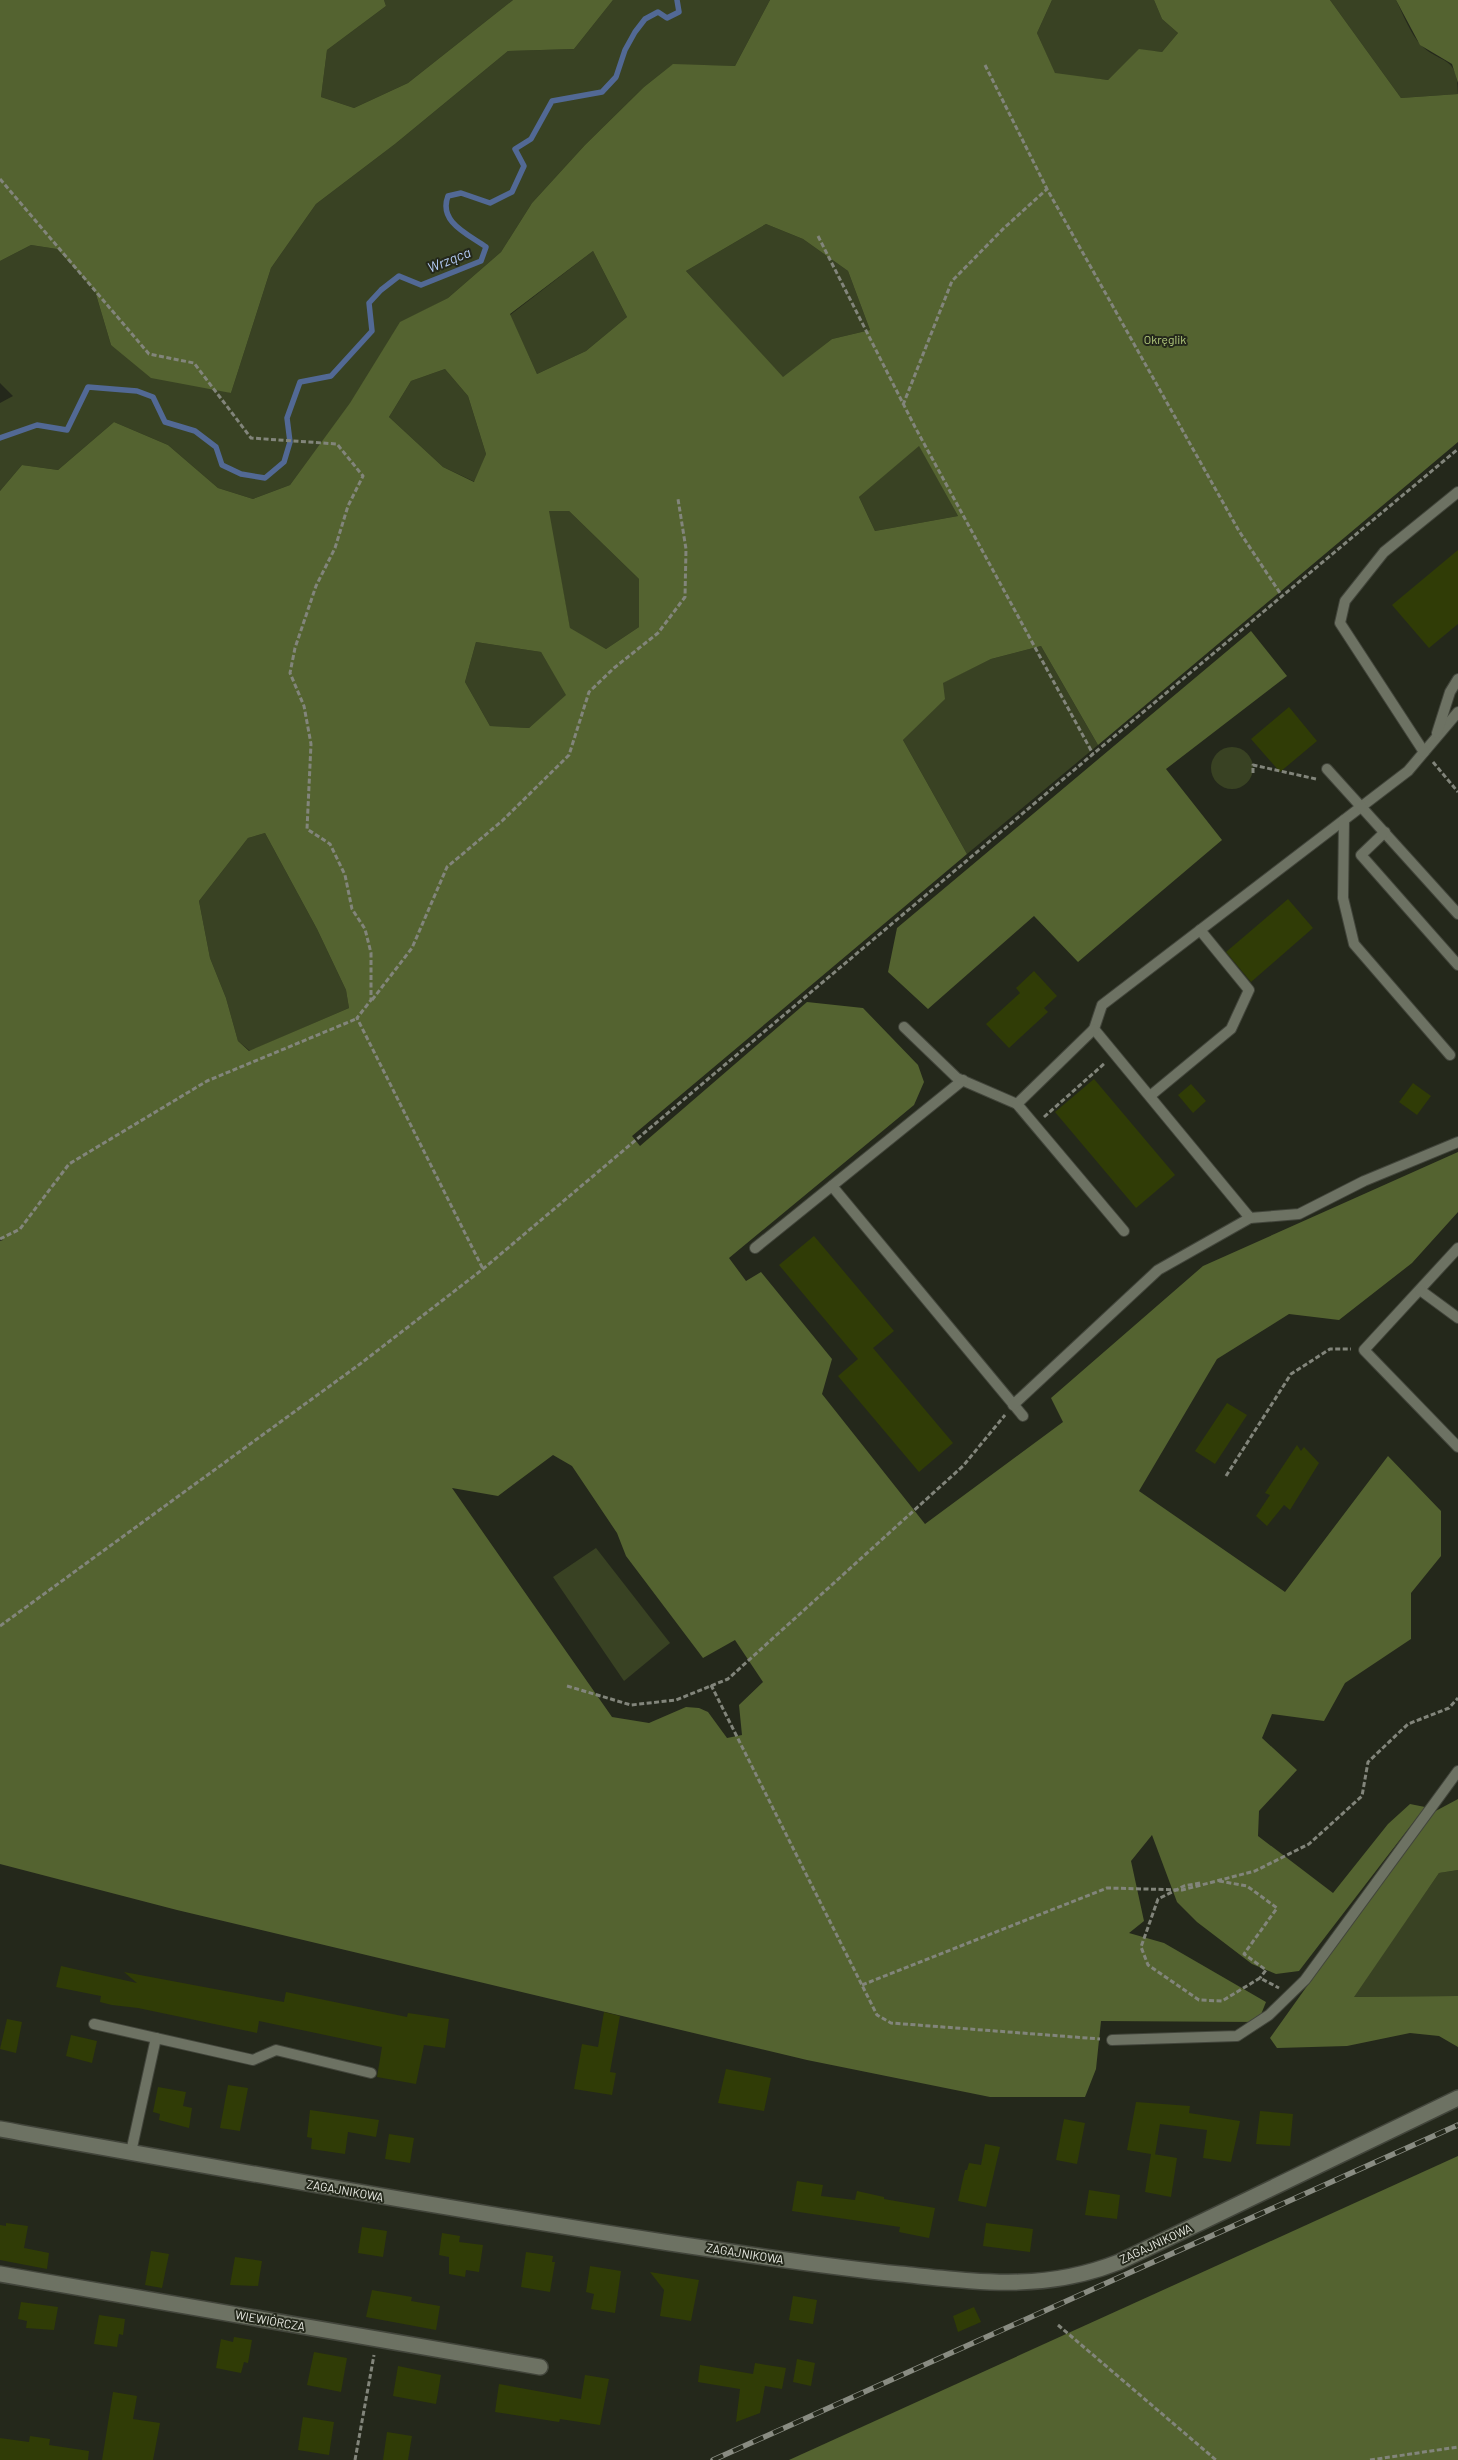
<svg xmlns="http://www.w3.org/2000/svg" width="1458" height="2460" font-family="Barlow,sans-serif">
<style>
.green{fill:#394223}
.forest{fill:#546330;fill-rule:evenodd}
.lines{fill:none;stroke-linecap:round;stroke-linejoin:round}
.stream{stroke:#526995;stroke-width:5.5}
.building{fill:#303c06}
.service-casing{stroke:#42453b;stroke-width:12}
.minor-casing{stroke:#42453b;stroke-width:18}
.path{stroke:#82857b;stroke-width:3;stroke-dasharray:5 2.5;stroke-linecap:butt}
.service{stroke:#6d7263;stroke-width:10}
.minor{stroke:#6d7263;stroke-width:15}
.rail-casing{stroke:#898c82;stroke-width:5.5}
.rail{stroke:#24281b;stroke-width:4;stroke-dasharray:11;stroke-linecap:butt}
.labels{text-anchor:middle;stroke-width:4;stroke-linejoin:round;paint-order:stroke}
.park-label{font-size:12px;fill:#b5cc7e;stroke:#24281b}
.street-label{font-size:12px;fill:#eaece4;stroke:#24281b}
.water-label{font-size:14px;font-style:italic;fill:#b4cbf5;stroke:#24281b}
</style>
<rect width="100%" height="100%" fill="#24281b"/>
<g class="green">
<path d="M 384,0 L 513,0 L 408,83 L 354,108 L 321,97 L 327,50 L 386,6 Z"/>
<path d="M 613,0 L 770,0 L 735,66 L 672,65 L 644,87 L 585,145 L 532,203 L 501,252 L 448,298 L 400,323 L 350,404 L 290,485 L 253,499 L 218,488 L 168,445 L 114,422 L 58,470 L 22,465 L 0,491 L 0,403 L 13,396 L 0,383 L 0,261 L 31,245 L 57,249 L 95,291 L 111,345 L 231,393 L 271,268 L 316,204 L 395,144 L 508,51 L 574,49 Z"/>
<path d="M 1052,0 L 1154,0 L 1162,19 L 1178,33 L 1162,52 L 1139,50 L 1108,80 L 1055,74 L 1037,33 Z"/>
<path d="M 1330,0 L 1396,0 C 1402,12 1411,35 1421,45 C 1441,65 1458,54 1458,94 L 1401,98 Z"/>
<path d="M 766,224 L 803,239 L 848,271 L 870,330 L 832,339 L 783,378 L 686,271 Z"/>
<path d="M 593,251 L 627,317 L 586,351 L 537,374 L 510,315 Z"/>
<path d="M 445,369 L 468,396 L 486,454 L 475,482 L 443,467 L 389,417 L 411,381 Z"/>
<path d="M 919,445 L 958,516 L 875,531 L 859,497 Z"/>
<path d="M 548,511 L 569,511 L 639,579 L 639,627 L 606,649 L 570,629 Z"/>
<path d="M 476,642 L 541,652 L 567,695 L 529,728 L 490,726 L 465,682 Z"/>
<path d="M 1041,646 L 1098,745 L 967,854 L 903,740 L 944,699 L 942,683 L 991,659 Z"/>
<circle cx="1232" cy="768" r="21"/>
<path d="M 265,833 L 317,929 L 346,990 L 349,1008 L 250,1051 L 238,1041 L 226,998 L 210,958 L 199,901 L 248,838 Z"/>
<path d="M 596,1548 L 670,1643 L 624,1681 L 553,1577 Z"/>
<path d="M 1458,1870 L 1458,1996 L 1353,1997 L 1439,1873 Z"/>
</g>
<g class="forest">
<path d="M 0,0 L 384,0 L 386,6 L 327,50 L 321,97 L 354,108 L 408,83 L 513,0 L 613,0 L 574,49 L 508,51 L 395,144 L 316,204 L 271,268 L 231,393 L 151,378 L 111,345 L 95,291 L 57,249 L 31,245 L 0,261 Z"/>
<path d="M 770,0 L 1052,0 L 1037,33 L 1055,73 L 1108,80 L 1139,49 L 1162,52 L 1178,33 L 1162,19 L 1154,0 L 1330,0 L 1401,98 L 1458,94 L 1458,442 L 1098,745 L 1041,646 L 991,659 L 943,683 L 945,699 L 903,740 L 967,854 L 632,1136 L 640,1146 L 807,1002 L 863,1008 L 918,1065 L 924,1082 L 914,1105 L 729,1258 L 746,1281 L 761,1272 L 832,1359 L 822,1394 L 925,1524 L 1063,1422 L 1051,1398 L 1203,1266 L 1458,1152 L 1458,1212 L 1412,1263 L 1339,1320 L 1289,1314 L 1217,1359 L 1139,1491 L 1285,1592 L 1388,1456 L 1441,1511 L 1441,1556 L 1411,1593 L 1411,1639 L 1345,1683 L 1324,1721 L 1272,1714 L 1262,1738 L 1297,1770 L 1259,1811 L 1258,1836 L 1333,1893 L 1388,1824 L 1410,1804 L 1425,1807 L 1299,1971 L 1276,1974 L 1252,1964 L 1197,1922 L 1177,1902 L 1152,1835 L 1131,1861 L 1144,1921 L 1129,1933 L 1164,1943 L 1266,2002 L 1258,2022 L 1101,2021 L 1096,2069 L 1085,2097 L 990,2097 L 807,2060 L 177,1910 L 0,1864 L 0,1241 L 3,1240 L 0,1237 L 0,491 L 22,465 L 58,470 L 114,422 L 168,445 L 218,488 L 253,499 L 290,485 L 350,403 L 400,322 L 448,298 L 501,252 L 532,203 L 585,145 L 644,87 L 673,64 L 735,66 ZM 766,224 L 803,239 L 848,271 L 870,330 L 832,339 L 783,377 L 686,271 ZM 593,251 L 627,317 L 586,351 L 537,374 L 510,314 ZM 445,369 L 468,396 L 486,454 L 474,482 L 443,467 L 389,417 L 411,381 ZM 919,446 L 958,516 L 875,531 L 859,497 ZM 549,511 L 569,511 L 639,579 L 639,627 L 606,649 L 570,628 ZM 476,642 L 541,652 L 566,695 L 529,728 L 490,726 L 465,682 ZM 265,833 L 317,929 L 346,990 L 349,1008 L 249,1051 L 238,1041 L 226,998 L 210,958 L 199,901 L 248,838 ZM 553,1455 L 572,1466 L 617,1533 L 626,1556 L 703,1658 L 735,1640 L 763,1682 L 739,1705 L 742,1735 L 727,1738 L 708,1712 L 699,1708 L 686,1707 L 649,1723 L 612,1717 L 452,1488 L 498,1496 Z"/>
<path d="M 1396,0 L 1458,0 L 1458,83 L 1452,64 L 1420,45 Z"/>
<path d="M 1251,631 L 1287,676 L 1166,769 L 1222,840 L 1078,962 L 1034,916 L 928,1009 L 888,972 L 897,928 Z"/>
<path d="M 1458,1799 L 1458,1870 L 1439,1873 L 1354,1997 L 1458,1996 L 1458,2047 L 1439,2036 L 1410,2033 L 1347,2046 L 1277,2048 L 1270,2038 L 1430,1814 Z"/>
<path d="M 1458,2156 L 1458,2460 L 789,2460 Z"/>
</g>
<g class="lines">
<path class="stream" d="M 0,438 L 37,425 L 67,430 L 88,387 L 137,391 L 153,397 L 165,422 L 195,431 L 216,447 L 222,465 L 241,474 L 265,478 L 284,462 L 290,442 L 287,418 L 300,382 L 331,376 L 372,331 L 369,303 L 381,290 L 399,276 L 421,285 L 481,261 L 486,247 C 468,234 438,222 448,196 L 461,193 L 490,203 L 512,192 L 524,166 L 515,149 L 531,139 L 552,101 L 602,92 L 616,77 L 625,50 L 635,32 L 645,19 L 658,12 L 667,18 L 679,12 L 677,0"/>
</g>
<g class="building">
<path d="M 1458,550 L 1458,624 L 1429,648 L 1392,605 Z"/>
<path d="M 1289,707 L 1317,741 L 1280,772 L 1251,739 Z"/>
<path d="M 1288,899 L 1313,928 L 1251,982 L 1226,952 Z"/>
<path d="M 1034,971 L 1057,996 L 1044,1008 L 1048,1012 L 1009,1048 L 986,1024 L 1020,993 L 1016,988 Z"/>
<path d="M 1094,1079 L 1175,1175 L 1136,1208 L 1055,1112 Z"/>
<path d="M 1413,1083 L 1431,1096 L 1417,1115 L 1399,1102 Z"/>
<path d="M 1191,1084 L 1206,1101 L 1193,1113 L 1178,1095 Z"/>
<path d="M 814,1236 L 894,1331 L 873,1348 L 953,1443 L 919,1472 L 838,1376 L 858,1359 L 779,1265 Z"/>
<path d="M 1227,1403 L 1247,1415 L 1215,1464 L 1195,1451 Z"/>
<path d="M 1297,1445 L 1301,1451 L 1304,1447 L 1319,1463 L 1290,1510 L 1284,1505 L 1267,1526 L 1256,1516 L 1270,1495 L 1265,1493 Z"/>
<path d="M 61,1966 L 137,1983 L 124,1972 L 284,2002 L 286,1992 L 407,2017 L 408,2013 L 449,2019 L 445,2048 L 424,2045 L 416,2084 L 377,2077 L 382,2047 L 259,2021 L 257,2033 L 138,2008 L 112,2005 L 100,2002 L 101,1996 L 56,1987 Z"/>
<path d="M 604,2012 L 620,2016 L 610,2072 L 616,2073 L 612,2095 L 574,2089 L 582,2044 L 598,2047 Z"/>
<path d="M 7,2019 L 22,2022 L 16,2053 L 0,2049 Z"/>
<path d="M 71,2035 L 97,2041 L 92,2063 L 66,2056 Z"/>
<path d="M 726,2069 L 771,2078 L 764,2111 L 718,2103 Z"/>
<path d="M 228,2085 L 248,2088 L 240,2131 L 220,2128 Z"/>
<path d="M 158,2087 L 186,2092 L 183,2106 L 192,2108 L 189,2128 L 159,2120 L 160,2114 L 153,2112 Z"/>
<path d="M 1136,2102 L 1190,2106 L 1189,2113 L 1240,2121 L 1231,2162 L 1203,2158 L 1207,2130 L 1160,2124 L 1155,2155 L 1153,2154 L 1177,2158 L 1171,2197 L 1145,2192 L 1151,2154 L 1127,2150 Z"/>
<path d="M 310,2110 L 379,2120 L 376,2137 L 348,2132 L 345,2154 L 311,2149 L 312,2138 L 307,2137 Z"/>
<path d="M 1260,2111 L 1293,2114 L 1290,2146 L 1256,2144 Z"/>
<path d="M 1064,2119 L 1085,2123 L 1077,2164 L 1056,2160 Z"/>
<path d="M 389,2134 L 414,2138 L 410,2163 L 385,2159 Z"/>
<path d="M 985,2144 L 1000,2147 L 986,2207 L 958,2201 L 965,2170 L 967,2170 L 969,2163 L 981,2165 Z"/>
<path d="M 797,2181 L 823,2185 L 821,2196 L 855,2200 L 857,2191 L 884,2197 L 884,2199 L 935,2208 L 929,2238 L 899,2232 L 900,2227 L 792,2211 Z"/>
<path d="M 1089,2190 L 1120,2195 L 1117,2219 L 1085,2215 Z"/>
<path d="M 6,2223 L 28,2226 L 24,2248 L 49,2253 L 47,2269 L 0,2260 L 0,2225 L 6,2226 Z"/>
<path d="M 986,2223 L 1033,2229 L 1030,2252 L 983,2246 Z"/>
<path d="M 362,2227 L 387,2231 L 383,2257 L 358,2253 Z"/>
<path d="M 442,2233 L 460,2236 L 459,2242 L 483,2245 L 479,2272 L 466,2270 L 465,2277 L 449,2274 L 449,2257 L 439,2255 Z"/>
<path d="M 151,2251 L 169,2254 L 162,2288 L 145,2285 Z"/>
<path d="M 526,2252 L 553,2256 L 552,2262 L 555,2262 L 550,2292 L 521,2287 Z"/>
<path d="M 235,2257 L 262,2261 L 258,2286 L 230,2285 Z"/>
<path d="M 590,2266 L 621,2271 L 615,2313 L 591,2309 L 594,2294 L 586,2292 Z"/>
<path d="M 650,2272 L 699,2280 L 691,2321 L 660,2316 L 664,2290 Z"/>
<path d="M 372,2290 L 412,2297 L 411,2301 L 440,2306 L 436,2330 L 366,2317 Z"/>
<path d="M 793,2296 L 817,2300 L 813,2324 L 789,2320 Z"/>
<path d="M 21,2302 L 58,2307 L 54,2330 L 26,2328 L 27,2321 L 18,2319 Z"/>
<path d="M 974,2307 L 981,2322 L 958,2332 L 953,2316 Z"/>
<path d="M 99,2315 L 125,2319 L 123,2335 L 119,2334 L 117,2347 L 94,2344 Z"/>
<path d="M 234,2337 L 252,2340 L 248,2363 L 244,2362 L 241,2373 L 216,2368 L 221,2339 L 233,2342 Z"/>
<path d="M 314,2352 L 347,2358 L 341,2392 L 307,2385 Z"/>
<path d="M 797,2359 L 815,2363 L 811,2386 L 793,2382 Z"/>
<path d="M 755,2363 L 786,2368 L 782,2389 L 765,2386 L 760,2413 L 736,2422 L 740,2389 L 698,2382 L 700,2365 L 753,2374 Z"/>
<path d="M 398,2366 L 441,2375 L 436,2404 L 393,2396 Z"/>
<path d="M 585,2375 L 609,2379 L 600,2425 L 560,2419 L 559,2422 L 495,2412 L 499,2384 L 581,2399 Z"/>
<path d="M 113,2392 L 137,2396 L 133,2419 L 160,2423 L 153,2460 L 102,2460 Z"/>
<path d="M 303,2417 L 334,2422 L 329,2455 L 298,2450 Z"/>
<path d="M 387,2432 L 412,2436 L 408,2460 L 383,2460 Z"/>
<path d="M 30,2436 L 50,2439 L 49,2445 L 89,2451 L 88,2460 L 0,2460 L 0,2438 L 29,2442 Z"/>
</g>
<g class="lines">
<g class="service-casing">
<g id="service">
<path d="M 1458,712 L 1408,771 L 1102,1005 L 1094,1029 L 1250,1218 L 1299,1214 L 1364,1181 L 1458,1142"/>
<path d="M 1437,733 L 1450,692 L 1458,679"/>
<path d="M 1424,752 L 1340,623 L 1345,601 L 1384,552 L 1458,492"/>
<path d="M 1327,769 L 1458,914"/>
<path d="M 1344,820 L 1343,898 L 1354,944 L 1450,1055"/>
<path d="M 1385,832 L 1361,855 L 1458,965"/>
<path d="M 904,1027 L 957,1078 L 1017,1104"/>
<path d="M 1094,1029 L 1017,1104 L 1124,1231"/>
<path d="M 1150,1096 L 1231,1029 L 1249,990 L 1200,930"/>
<path d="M 832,1186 L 1023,1416"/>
<path d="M 755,1248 L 963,1080"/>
<path d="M 1458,1248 L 1364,1350 L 1458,1447"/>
<path d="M 1420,1290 L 1458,1318"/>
<path d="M 1013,1405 L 1158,1270 L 1250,1218"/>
<path d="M 94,2024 L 253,2060 L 276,2050 L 371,2073"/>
<path d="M 1112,2040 L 1237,2036 L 1269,2015 L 1305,1980 L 1458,1771"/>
<path d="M 131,2152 L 156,2038"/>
</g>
</g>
<g class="minor-casing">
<g id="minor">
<path d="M 0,2129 C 219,2168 437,2207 657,2241 C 738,2253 818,2266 900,2274 C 979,2282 1043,2292 1119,2262 L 1458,2098"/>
<path d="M 0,2274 L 540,2367"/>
</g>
</g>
<g class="path">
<path d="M 985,65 L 1047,189 L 1239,531 L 1282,596"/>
<path d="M 0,179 L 149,354 L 194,363 L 251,438 L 337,444 L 363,476 L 348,506 L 335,548 L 316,586 L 295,648 L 290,673 L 304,706 L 311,744 L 307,829 L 330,844 L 345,875 L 352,909 L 365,929 L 371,953 L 371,1000 L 357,1018 L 483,1269"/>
<path d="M 818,236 L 915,427 L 1093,754"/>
<path d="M 903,405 L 952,281 L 1004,228 L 1047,189"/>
<path d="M 1433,762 L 1458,792"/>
<path d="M 1253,773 L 1253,765 L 1316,779"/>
<path d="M 372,1000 L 412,948 L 447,867 L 502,821 L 569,755 L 589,692 L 614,668 L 658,633 L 685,597 L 686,549 L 678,499"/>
<path d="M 1044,1117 L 1105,1063"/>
<path d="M 0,1239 L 20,1229 L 69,1164 L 207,1081 L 356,1019"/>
<path d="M 1226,1476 L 1291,1374 L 1330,1349 L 1351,1349"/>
<path d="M 0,1626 L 360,1364 L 483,1269 L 1093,754 L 1458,449"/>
<path d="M 711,1685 L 877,2015 L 891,2023 L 1100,2039"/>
<path d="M 567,1686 L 631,1705 L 676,1700 L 728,1679 L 963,1466 L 1005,1415"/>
<path d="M 1219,1881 L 1247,1886 L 1277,1908 L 1244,1954 L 1266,1970 L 1260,1978"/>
<path d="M 1200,1883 L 1184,1886 L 1158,1899 L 1141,1947 L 1148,1965 L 1199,2000 L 1222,2001 L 1260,1978 L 1279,1988"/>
<path d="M 862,1985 L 1107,1888 L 1182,1890 L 1255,1871 L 1309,1844 L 1362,1796 L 1368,1762 L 1408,1724 L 1449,1708 L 1458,1698"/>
<path d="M 1058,2325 L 1216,2460"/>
<path d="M 355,2460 L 374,2355"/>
<path d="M 1370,2460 L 1458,2447"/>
</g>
<use href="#service" class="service"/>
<use href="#minor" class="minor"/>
<g class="rail-casing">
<path id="rail" d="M 713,2460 L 1458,2125"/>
</g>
<use href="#rail" class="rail"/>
</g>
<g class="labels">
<g class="park-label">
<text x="1165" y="344">Okręglik</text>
</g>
<g class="street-label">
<text transform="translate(345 2191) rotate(10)" y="4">ZAGAJNIKOWA</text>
<text transform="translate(1156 2244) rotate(-25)" y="4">ZAGAJNIKOWA</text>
<text transform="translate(745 2254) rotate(9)" y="4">ZAGAJNIKOWA</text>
<text transform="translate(270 2321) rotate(10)" y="4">WIEWIÓRCZA</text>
</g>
<g class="water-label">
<text transform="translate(449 260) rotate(-22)" y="5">Wrząca</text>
</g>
</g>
</svg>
